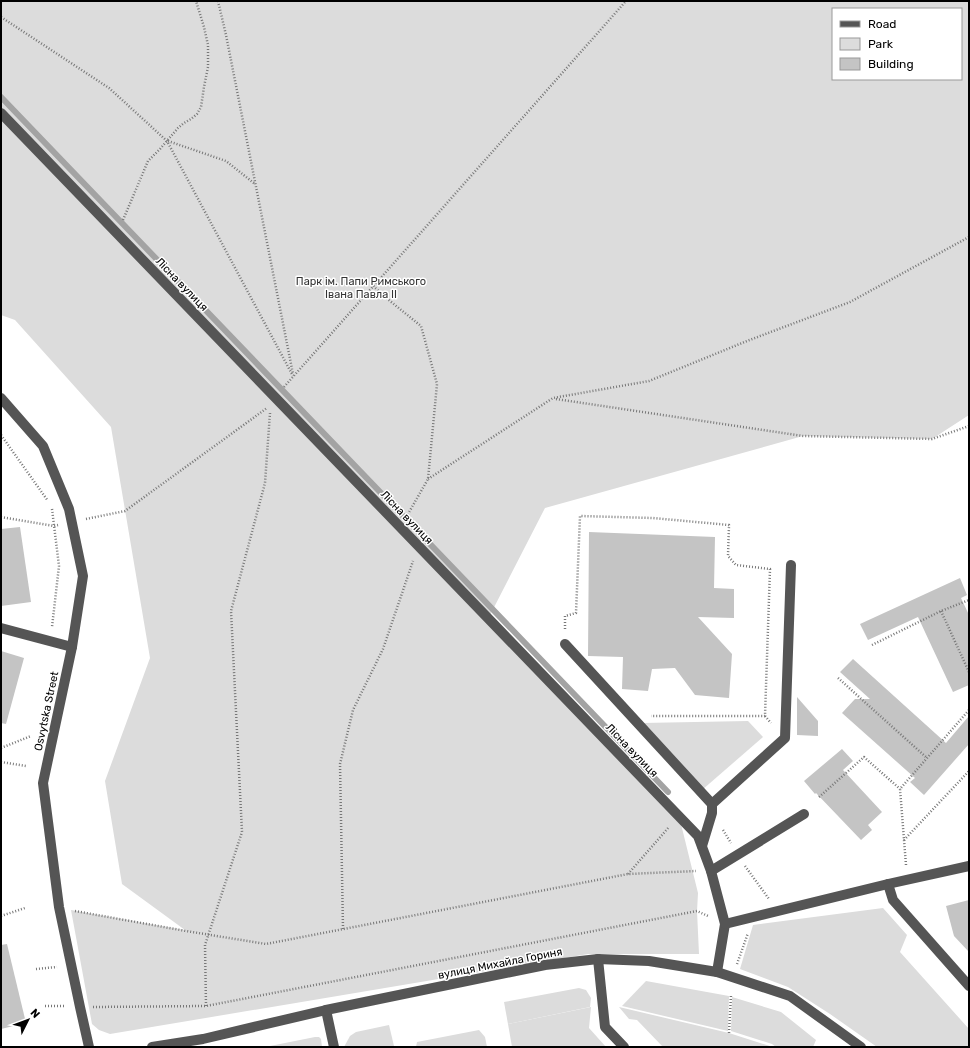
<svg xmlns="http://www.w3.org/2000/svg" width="970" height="1048" font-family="Rubik,sans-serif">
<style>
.green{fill:#dcdcdc;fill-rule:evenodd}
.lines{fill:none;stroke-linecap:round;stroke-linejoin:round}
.stream{stroke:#a3a3a3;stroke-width:6}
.building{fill:#c4c4c4}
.path{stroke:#777;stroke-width:2.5;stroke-dasharray:1 2;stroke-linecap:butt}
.minor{stroke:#555;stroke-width:10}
.labels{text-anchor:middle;stroke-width:3;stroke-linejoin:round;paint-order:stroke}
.park-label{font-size:11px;fill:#333;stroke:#fff}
.street-label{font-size:11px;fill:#000;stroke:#fff}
</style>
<rect width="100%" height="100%" fill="#fff"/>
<g class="green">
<path d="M 1,1 L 969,1 L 969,415 L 932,439 L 803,436 L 545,508 L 487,621 L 681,824 L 698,893 L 697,911 L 699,954 L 588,954 L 110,1034 L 99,1030 L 92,1024 L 71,910 L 185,930 L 122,884 L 105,781 L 150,658 L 111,427 L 15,320 L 1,315 ZM 833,9 L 961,9 L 961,79 L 833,79 Z"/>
<path d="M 748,721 L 763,737 L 702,790 L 642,723 Z"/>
<path d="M 883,908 L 907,935 L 900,952 L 969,1029 L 969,1047 L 877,1047 L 830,1014 L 788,987 L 740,969 L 753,925 Z"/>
<path d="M 646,981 L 729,996 L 728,1031 L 622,1006 Z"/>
<path d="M 579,988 L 586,990 L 591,998 L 590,1007 L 508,1024 L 504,1002 Z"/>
<path d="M 732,997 L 781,1012 L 816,1040 L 813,1047 L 776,1047 L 772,1044 L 731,1031 Z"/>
<path d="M 591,1007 L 589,1028 L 606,1047 L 512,1047 L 508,1024 Z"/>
<path d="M 619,1007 L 729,1033 L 773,1047 L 663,1047 L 637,1020 L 629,1019 Z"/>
<path d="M 389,1025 L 394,1046 L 344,1047 L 350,1036 L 356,1032 Z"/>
<path d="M 479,1030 L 485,1037 L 487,1047 L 416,1047 L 417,1042 Z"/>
<path d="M 315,1037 L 319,1037 L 321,1039 L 322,1047 L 265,1047 Z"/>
</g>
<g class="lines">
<path class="stream" d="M 1,97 L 668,792"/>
</g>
<g class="building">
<path d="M 20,527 L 31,602 L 1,606 L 1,529 Z"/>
<path d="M 589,532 L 715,537 L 714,588 L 734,589 L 734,618 L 698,617 L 732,654 L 729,698 L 695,695 L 675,668 L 652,669 L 648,691 L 622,689 L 623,657 L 588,656 Z"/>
<path d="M 960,578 L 967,595 L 961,598 L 969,615 L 969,685 L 953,692 L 918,617 L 868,640 L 860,624 Z"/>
<path d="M 1,651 L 24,658 L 6,724 L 1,723 Z"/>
<path d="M 853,659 L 946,743 L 969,716 L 969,744 L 924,795 L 910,782 L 915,778 L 842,713 L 855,699 L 870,699 L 840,672 Z"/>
<path d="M 797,697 L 818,721 L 818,736 L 797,735 Z"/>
<path d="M 842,749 L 853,761 L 843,770 L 882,812 L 868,825 L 872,830 L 861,840 L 816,793 L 815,794 L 804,781 Z"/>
<path d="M 969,900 L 969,952 L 954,936 L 946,906 Z"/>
<path d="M 7,944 L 26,1023 L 1,1029 L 1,945 Z"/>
</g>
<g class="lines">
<g class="path">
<path d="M 218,1 L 226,35 L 293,374"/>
<path d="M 1,17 L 109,88 L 167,141 L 293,376"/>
<path d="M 168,141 L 226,161 L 255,184"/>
<path d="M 123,220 L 148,161 L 160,149 L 178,128 L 184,123 L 191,119 L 197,114 L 201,107 L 204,87 L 208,67 L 208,45 L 204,27 L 196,1"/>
<path d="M 373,286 L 390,301 L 421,326 L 437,384 L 428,479 L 408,514"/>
<path d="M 284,387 L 626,1"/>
<path d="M 556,399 L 803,436 L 932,439 L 969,426"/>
<path d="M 1,435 L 48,501"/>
<path d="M 428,479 L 553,398 L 649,381 L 747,341 L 850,302 L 969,237"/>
<path d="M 52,509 L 59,566 L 52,627"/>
<path d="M 1,517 L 54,526 L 58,525"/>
<path d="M 86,519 L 125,511 L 267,408"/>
<path d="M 941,611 L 969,672"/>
<path d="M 565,629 L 565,616 L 576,613 L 580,516 L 653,518 L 729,525 L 728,556 L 736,565 L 770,569 L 765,716 L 651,716"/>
<path d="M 872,645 L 941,611 L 969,600"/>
<path d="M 838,678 L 927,758"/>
<path d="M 765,716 L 771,723"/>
<path d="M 1,748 L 31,736"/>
<path d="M 1,762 L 26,766"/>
<path d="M 819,797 L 864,757 L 900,789"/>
<path d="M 723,830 L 731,843"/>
<path d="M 904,840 L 969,771"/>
<path d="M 906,865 L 900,789 L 969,710"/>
<path d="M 745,866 L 769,899"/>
<path d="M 628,874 L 669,827"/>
<path d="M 75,911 L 186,931 L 266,944 L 628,874 L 696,871"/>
<path d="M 1,916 L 25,908"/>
<path d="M 343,929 L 340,764 L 353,710 L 383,649 L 413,561"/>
<path d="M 737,964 L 748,933"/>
<path d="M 36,969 L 57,967"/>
<path d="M 45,1006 L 64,1006"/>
<path d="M 206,1006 L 205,945 L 242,832 L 231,611 L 265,483 L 270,413"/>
<path d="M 93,1007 L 206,1006 L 697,911 L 708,916"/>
<path d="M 729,1033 L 731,995"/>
</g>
<g class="minor">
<path d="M 1,113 L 698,836 L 711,871 L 725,924 L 717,972"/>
<path d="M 1,398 L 43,446 L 69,509 L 83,576 L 72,647 L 43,783 L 59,907 L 80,1007 L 89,1047"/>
<path d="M 1,628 L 72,647"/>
<path d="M 565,644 L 712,804"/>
<path d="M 702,846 L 712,813 L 712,804 L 785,738 L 791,565"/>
<path d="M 711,871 L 804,814"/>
<path d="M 888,884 L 893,900 L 969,986"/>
<path d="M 725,924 L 888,884 L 969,866"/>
<path d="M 598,959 L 605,1027 L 624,1047"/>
<path d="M 326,1010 L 334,1047"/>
<path d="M 152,1047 L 203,1039 L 326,1010 L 545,965 L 598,959 L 649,961 L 717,972 L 790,996 L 861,1047"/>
</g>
</g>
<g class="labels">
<g class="park-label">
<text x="361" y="285">Парк ім. Папи Римського<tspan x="361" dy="13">Івана Павла ІІ</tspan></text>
</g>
<g class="street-label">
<text transform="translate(182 284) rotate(46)" y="4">Лісна вулиця</text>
<text transform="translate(407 517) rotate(46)" y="4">Лісна вулиця</text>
<text transform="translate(46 711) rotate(-78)" y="4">Osvytska Street</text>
<text transform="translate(632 750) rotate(46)" y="4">Лісна вулиця</text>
<text transform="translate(500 963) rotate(-11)" y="4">вулиця Михайла Гориня</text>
</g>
</g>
<rect width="970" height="1048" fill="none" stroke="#000000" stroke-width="4"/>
<rect x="832" y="8" width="130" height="72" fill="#ffffff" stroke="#999999"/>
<rect x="840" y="21" width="20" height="6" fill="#555555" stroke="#999999"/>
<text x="868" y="28" font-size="12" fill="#000000">Road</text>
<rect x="840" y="38" width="20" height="12" fill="#dcdcdc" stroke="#999999"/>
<text x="868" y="48" font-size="12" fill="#000000">Park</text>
<rect x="840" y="58" width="20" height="12" fill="#c4c4c4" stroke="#999999"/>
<text x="868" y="68" font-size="12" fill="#000000">Building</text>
<g transform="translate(28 1020) rotate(48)" stroke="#ffffff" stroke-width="3" paint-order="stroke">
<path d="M0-3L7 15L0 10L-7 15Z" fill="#000000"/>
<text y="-6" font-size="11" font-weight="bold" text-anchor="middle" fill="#000000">N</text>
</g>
</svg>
